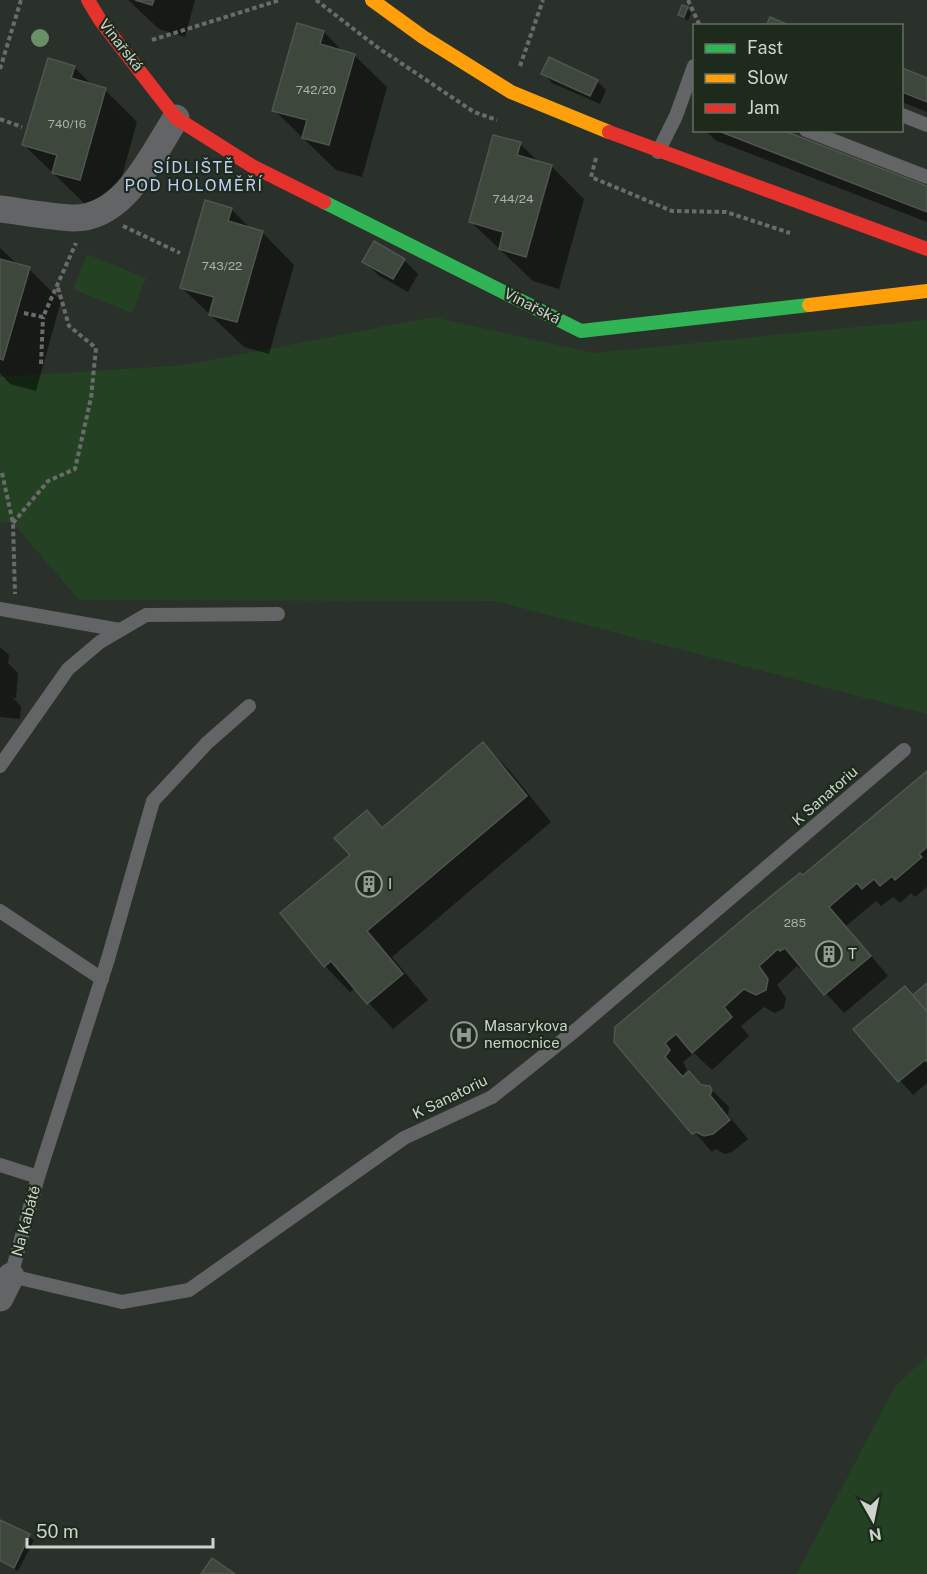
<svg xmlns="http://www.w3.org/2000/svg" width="927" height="1574" font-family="'Public Sans',sans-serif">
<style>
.green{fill:#244223}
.shadow{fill:#0007}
.building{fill:#3d473c;stroke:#4f554f;stroke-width:1.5}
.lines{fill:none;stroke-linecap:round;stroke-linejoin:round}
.path{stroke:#696c6b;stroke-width:4;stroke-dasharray:4.5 3;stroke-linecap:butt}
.lane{stroke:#626466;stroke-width:14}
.street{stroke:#626466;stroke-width:27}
.fast{stroke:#30b455;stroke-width:14}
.slow{stroke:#ff9f0a;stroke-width:14}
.jam{stroke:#e5322d;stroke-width:14}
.tree{fill:#699067}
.labels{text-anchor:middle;stroke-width:4.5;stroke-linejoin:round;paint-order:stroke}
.number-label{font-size:12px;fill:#a8b1a7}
.street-label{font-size:15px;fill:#ccd4cb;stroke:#1d2a1c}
.poi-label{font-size:15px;fill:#ccd4cb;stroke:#1d2a1c;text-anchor:start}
.neighbourhood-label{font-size:16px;letter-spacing:1.5px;fill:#bdcff7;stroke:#1d2a1c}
</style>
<rect width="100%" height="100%" fill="#2a302a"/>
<g class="green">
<path d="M 87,254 L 146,278 L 132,313 L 73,289 Z"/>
<path d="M 433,317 L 594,353 L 927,320 L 927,714 L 495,601 L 79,600 L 13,523 L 0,522 L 0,377 L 185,365 Z"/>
<path d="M 927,1356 L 927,1574 L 797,1574 L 894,1388 Z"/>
</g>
<g class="shadow">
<path d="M 128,0 L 195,0 L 185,37 L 159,29 Z"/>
<path d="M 687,8 L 691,13 L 688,21 L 680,15 Z"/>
<path d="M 324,32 L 343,52 L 354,55 L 387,87 L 362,177 L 336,170 L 274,110 Z"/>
<path d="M 74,67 L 94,87 L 105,90 L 137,122 L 112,212 L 86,205 L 24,145 Z"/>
<path d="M 902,70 L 927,80 L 927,112 L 902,102 Z"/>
<path d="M 543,73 L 597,81 L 606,90 L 600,104 L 552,83 Z"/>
<path d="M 705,130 L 778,130 L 927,188 L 927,222 L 715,140 Z"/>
<path d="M 520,144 L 540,163 L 551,166 L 584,199 L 559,289 L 533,281 L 471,222 Z"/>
<path d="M 231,209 L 251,229 L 262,232 L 294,265 L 269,354 L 244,347 L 181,287 Z"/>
<path d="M 0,248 L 18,265 L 29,269 L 61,301 L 36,391 L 10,384 L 0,373 Z"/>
<path d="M 404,260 L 418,274 L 408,292 L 378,275 L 364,261 Z"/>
<path d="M 0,647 L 9,655 L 8,663 L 18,673 L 16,698 L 13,698 L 21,706 L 20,719 L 0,717 Z"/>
<path d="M 483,744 L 509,770 L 551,822 L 392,957 L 428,1000 L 393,1029 L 355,988 L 350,992 L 325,966 L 352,855 L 366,812 L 384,829 Z"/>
<path d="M 927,773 L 927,887 L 915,897 L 911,893 L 900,903 L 893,897 L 881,906 L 876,901 L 846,926 L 888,976 L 844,1013 L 802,967 L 800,969 L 797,966 L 777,985 L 786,998 L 784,1008 L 775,1013 L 764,1007 L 741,1026 L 749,1036 L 712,1070 L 694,1053 L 683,1062 L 687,1070 L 682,1076 L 684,1078 L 689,1073 L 703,1087 L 710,1088 L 729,1107 L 728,1115 L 748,1139 L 732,1152 L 725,1154 L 715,1149 L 712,1152 L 616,1042 L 803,877 Z"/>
<path d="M 927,985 L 927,1083 L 913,1095 L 855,1030 L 914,997 Z"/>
<path d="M 0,1521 L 34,1540 L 18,1571 L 0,1562 Z"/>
</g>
<g class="building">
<path d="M 135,0 L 154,0 L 152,5 Z"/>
<path d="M 682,5 L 688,7 L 684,17 L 678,15 Z"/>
<path d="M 770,17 L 791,26 L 766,26 Z"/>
<path d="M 297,23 L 324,31 L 320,44 L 355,54 L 329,145 L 302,138 L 307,120 L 272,111 Z"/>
<path d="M 549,57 L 598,80 L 590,96 L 541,74 Z"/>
<path d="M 48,58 L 75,66 L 71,78 L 106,88 L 80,180 L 52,173 L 57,155 L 22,145 Z"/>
<path d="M 902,68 L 927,78 L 927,102 L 902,92 Z"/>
<path d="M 716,130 L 782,130 L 927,186 L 927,212 Z"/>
<path d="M 493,135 L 521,142 L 517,155 L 552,165 L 526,257 L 499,249 L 503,232 L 469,222 Z"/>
<path d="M 205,200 L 232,208 L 228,221 L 263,231 L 237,322 L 209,315 L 214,297 L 180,288 Z"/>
<path d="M 374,241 L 405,259 L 393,279 L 362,262 Z"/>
<path d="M 0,259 L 30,267 L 3,360 L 0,359 Z"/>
<path d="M 483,742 L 527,796 L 367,931 L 403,974 L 367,1004 L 331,961 L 324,967 L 280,913 L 350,855 L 334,838 L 367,810 L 382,828 Z"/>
<path d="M 927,771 L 927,847 L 919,854 L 922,857 L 895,880 L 892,876 L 880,886 L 874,879 L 862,889 L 857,883 L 829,907 L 871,956 L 824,995 L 785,948 L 780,951 L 778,949 L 759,966 L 768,979 L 766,990 L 756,995 L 744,989 L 724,1007 L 732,1017 L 692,1053 L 676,1034 L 665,1043 L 670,1050 L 665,1057 L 683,1077 L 689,1071 L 701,1085 L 710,1086 L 712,1091 L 710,1095 L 730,1120 L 713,1134 L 704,1136 L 696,1132 L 692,1134 L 614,1042 L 615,1027 L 754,910 L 800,873 L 803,875 Z"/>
<path d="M 927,983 L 927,1012 L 913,995 Z"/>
<path d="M 905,986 L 927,1012 L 927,1062 L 925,1060 L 898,1082 L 853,1029 Z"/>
<path d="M 0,1520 L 30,1534 L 14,1568 L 0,1561 Z"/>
<path d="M 212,1558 L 235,1574 L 201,1574 Z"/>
</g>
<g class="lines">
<g class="path">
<path d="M 316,0 L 377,47 L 474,112 L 497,120"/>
<path d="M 688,0 L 700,26"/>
<path d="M 152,40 L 280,0"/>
<path d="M 520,66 L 543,0"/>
<path d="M 0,69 L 21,0"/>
<path d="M 0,119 L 22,127"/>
<path d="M 596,158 L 591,177 L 672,211 L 726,212 L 790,233"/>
<path d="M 123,226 L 180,253"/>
<path d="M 24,313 L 43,317 L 76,243"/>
<path d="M 41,364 L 43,317"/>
<path d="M 2,473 L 13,523 L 15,594"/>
<path d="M 13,523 L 48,481 L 75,469 L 91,398 L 96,348 L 69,326 L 57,284"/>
</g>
<g class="lane">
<path d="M 902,115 L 927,125"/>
<path d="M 806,130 L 927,177"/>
<path d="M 658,152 L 676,116 L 694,66"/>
<path d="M 0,609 L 120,630"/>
<path d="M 249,706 L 207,743 L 153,801 L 108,959 L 38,1177 L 11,1276 L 122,1302 L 189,1290 L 404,1138 L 492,1097 L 577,1029 L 904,750"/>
<path d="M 0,766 L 68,669 L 100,642 L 146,615 L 278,614"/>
<path d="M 0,911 L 102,979"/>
<path d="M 0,1165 L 38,1177"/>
</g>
<g class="street">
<path d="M 0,209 C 24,212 50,217 74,218 C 125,218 152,155 176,118"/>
<path d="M 0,1298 L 11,1276"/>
</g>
<path class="fast" d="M 324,202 L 581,331 L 809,305"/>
<g class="slow">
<path d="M 372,0 L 423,37 L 511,92 L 609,132"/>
<path d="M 809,305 L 927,291"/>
</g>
<g class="jam">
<path d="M 88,0 L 100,20 L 176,118 L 252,166 L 324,202"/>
<path d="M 609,132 L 927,249"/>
</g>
</g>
<circle class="tree" cx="40" cy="38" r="9"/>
<defs>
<g id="building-ring" transform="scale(1.35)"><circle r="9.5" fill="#1d2a1c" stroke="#939b93" stroke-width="1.5"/><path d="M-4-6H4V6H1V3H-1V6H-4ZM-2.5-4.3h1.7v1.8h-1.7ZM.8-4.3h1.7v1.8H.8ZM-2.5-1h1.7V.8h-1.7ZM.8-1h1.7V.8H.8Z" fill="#939b93"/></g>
<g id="hospital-ring" transform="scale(1.35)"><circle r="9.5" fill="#1d2a1c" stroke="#939b93" stroke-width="1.5"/><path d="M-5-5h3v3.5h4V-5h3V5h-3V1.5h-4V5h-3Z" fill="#939b93"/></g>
</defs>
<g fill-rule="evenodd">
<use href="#building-ring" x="369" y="884"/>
<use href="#building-ring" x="829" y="954"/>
<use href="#hospital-ring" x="464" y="1035"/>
</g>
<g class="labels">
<g class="number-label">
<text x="316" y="94">742/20</text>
<text x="67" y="128">740/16</text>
<text x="513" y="203">744/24</text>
<text x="222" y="270">743/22</text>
<text x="795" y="927">285</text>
</g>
<g class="street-label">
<text transform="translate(121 45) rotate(52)" y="5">Vinařská</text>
<text transform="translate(532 306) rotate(27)" y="5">Vinařská</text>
<text transform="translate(825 796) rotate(-41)" y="5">K Sanatoriu</text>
<text transform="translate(450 1097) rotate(-26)" y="5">K Sanatoriu</text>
<text transform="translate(26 1221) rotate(-75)" y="5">Na Kabátě</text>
</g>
<g class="poi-label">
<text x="388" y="889">I</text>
<text x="848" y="959">T</text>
<text x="484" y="1031">Masarykova<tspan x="484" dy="17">nemocnice</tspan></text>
</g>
<g class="neighbourhood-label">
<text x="194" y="173">SÍDLIŠTĚ<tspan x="194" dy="18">POD HOLOMĚŘÍ</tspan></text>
</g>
</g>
<rect x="693" y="24" width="210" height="108" fill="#1d2a1c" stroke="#636e62" stroke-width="1.5"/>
<rect x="705" y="44" width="30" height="9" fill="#30b455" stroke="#636e62" stroke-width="1.5"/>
<text x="747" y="54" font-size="18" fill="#ccd4cb">Fast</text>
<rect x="705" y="74" width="30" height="9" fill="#ff9f0a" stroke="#636e62" stroke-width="1.5"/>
<text x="747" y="84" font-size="18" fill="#ccd4cb">Slow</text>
<rect x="705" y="104" width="30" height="9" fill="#e5322d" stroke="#636e62" stroke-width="1.5"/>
<text x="747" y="114" font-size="18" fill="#ccd4cb">Jam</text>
<g transform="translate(873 1520) rotate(171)" stroke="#1d2a1c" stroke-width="4.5" paint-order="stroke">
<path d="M0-4.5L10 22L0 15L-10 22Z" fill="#ccd4cb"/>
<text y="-9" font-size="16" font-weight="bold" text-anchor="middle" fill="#ccd4cb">N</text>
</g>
<path d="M27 1538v9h186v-9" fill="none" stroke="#ccd4cb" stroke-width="3"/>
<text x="36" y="1538" font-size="18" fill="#ccd4cb" stroke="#1d2a1c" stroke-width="4.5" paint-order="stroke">50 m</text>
</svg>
